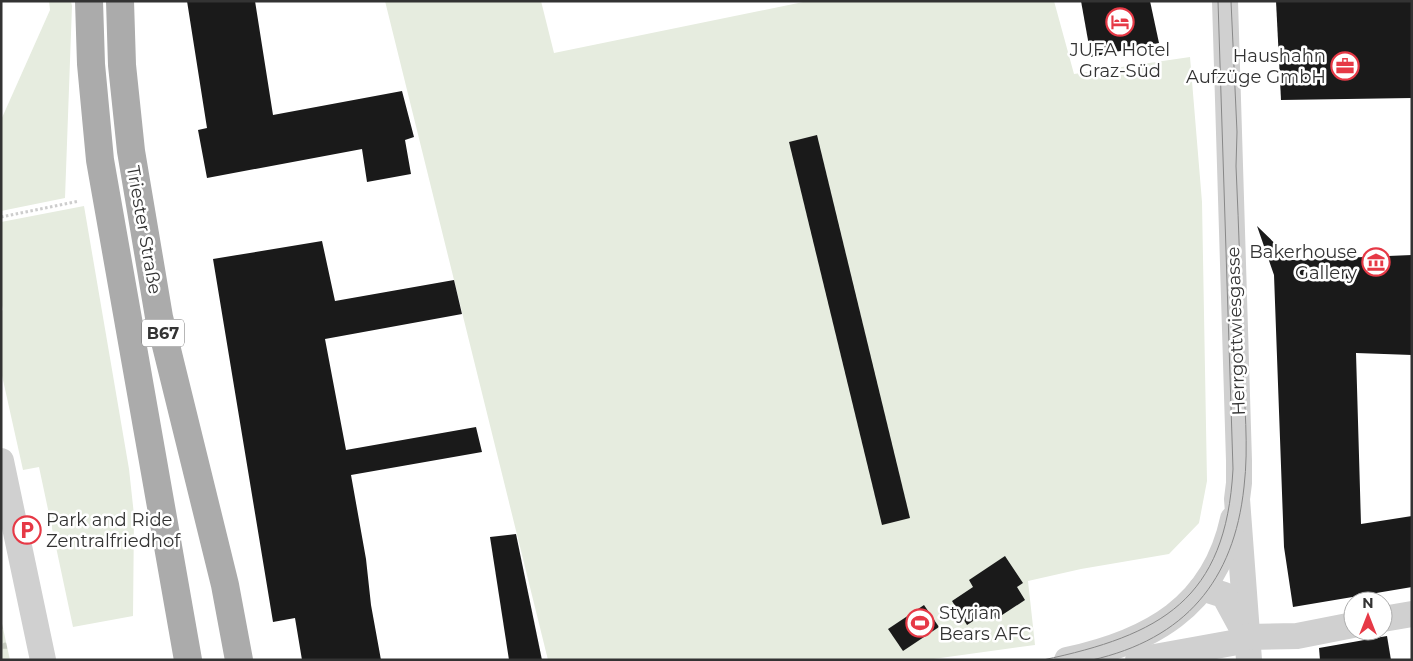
<svg xmlns="http://www.w3.org/2000/svg" width="1413" height="661" font-family="Montserrat,sans-serif">
<style>
.grass{fill:#e6ecdf}
.cemetery{fill:url(#cemetery-stones)}
.building{fill:#1a1a1a}
.lines{fill:none;stroke-linecap:round;stroke-linejoin:round}
.path{stroke:#cdcdcd;stroke-width:3;stroke-dasharray:2.5 2.5;stroke-linecap:butt}
.minor{stroke:#d0d0d0;stroke-width:26}
.major{stroke:#ababab;stroke-width:28}
.tram{stroke:#888;stroke-width:1}
.labels{text-anchor:middle;stroke-width:5;stroke-linejoin:round;paint-order:stroke}
.shield{fill:#fff;stroke:#707070;stroke-width:1}
.shield-label{font-size:16px;font-weight:bold;fill:#333}
.poi-label{font-size:18px;fill:#333;stroke:#fff;text-anchor:end}
.street-label{font-size:18px;fill:#333;stroke:#fff}
</style>
<defs>
<pattern id="cemetery-stones" width="16" height="16" patternUnits="userSpaceOnUse" patternTransform="scale(1.25)"><rect width="16" height="16" fill="#e6ecdf"/><path d="M2 7V4a2 2 0 0 1 4 0v3zM10 15v-3a2 2 0 0 1 4 0v3z" fill="#c6cbc0"/></pattern>
</defs>
<rect width="100%" height="100%" fill="#fff"/>
<g class="grass">
<path d="M 49,1 L 71,1 L 72,6 L 65,198 L 1,211 L 1,120 L 50,10 Z"/>
<path d="M 385,1 L 541,1 L 554,53 L 808,1 L 1054,1 L 1074,74 L 1190,57 L 1202,202 L 1207,481 L 1199,523 L 1169,554 L 1081,569 L 1028,581 L 1035,645 L 926,660 L 548,660 Z"/>
<path d="M 84,206 L 129,469 L 134,515 L 133,616 L 73,627 L 39,467 L 23,470 L 1,371 L 1,311 L 3,310 L 1,300 L 1,222 Z"/>
</g>
<path class="cemetery" d="M 1,619 L 10,660 L 1,660 Z"/>
<g class="building">
<path d="M 187,1 L 255,1 L 273,115 L 402,91 L 414,137 L 405,140 L 411,174 L 367,182 L 362,149 L 207,178 L 198,130 L 207,128 Z"/>
<path d="M 1081,1 L 1150,1 L 1159,43 L 1091,57 Z"/>
<path d="M 1276,1 L 1412,1 L 1412,98 L 1281,100 Z"/>
<path d="M 817,135 L 910,518 L 882,525 L 789,142 Z"/>
<path d="M 1257,226 L 1292,260 L 1412,255 L 1412,355 L 1356,353 L 1361,524 L 1412,516 L 1412,587 L 1293,607 L 1284,547 L 1274,275 Z"/>
<path d="M 322,241 L 335,301 L 454,280 L 462,314 L 325,339 L 346,450 L 476,427 L 482,452 L 351,475 L 366,559 L 371,605 L 381,660 L 302,660 L 295,618 L 273,622 L 213,259 Z"/>
<path d="M 516,534 L 542,660 L 509,660 L 490,537 Z"/>
<path d="M 1005,556 L 1023,583 L 1017,587 L 1025,600 L 996,619 L 990,610 L 967,625 L 952,601 L 973,587 L 969,580 Z"/>
<path d="M 924,605 L 939,627 L 903,651 L 888,629 Z"/>
<path d="M 1387,636 L 1391,660 L 1320,660 L 1319,648 Z"/>
</g>
<g class="lines">
<path class="path" d="M 1,217 L 79,201"/>
<g class="minor">
<path d="M 1225,1 L 1239,461 L 1239,483 L 1237,499 L 1249,660"/>
<path d="M 1,461 L 43,660"/>
<path d="M 1202,588 L 1224,595 L 1243,630"/>
<path d="M 1383,619 L 1412,614"/>
<path d="M 1067,660 C 1150,642 1214,607 1233,519"/>
<path d="M 1138,660 L 1232,643 L 1247,637 L 1297,636 L 1353,625"/>
</g>
<g class="major">
<path d="M 89,1 L 91,64 L 100,160 L 188,660"/>
<path d="M 120,1 L 122,65 L 131,151 L 159,317 L 225,585 L 239,660"/>
</g>
<g class="tram">
<path d="M 1043,660 C 1161,635 1226,600 1233,469 L 1218,1"/>
<path d="M 1092,660 C 1185,639 1234,581 1244,487 C 1249,446 1244,403 1243,362 C 1241,297 1239,232 1236,166 L 1237,132 L 1231,1"/>
</g>
</g>
<defs>
<g id="hotel-ring" transform="scale(1.4375)"><circle r="9.5" fill="#fff" stroke="#e63946" stroke-width="1.5"/><path d="M-6-4.5h1.5V1H6V5H4.5V3h-9V5H-6ZM-4 0a1.8 1.8 0 1 1 3.6 0ZM.5 0V-2.5h3Q6-2.5 6 0Z" fill="#e63946"/></g>
<g id="office-ring" transform="scale(1.4375)"><circle r="9.5" fill="#fff" stroke="#e63946" stroke-width="1.5"/><path d="M-6-3h4V-5.5h4V-3h4V5H-6ZM-1-4.5V-3h2v-1.5ZM-6 0V1H6V0Z" fill="#e63946"/></g>
<g id="museum-ring" transform="scale(1.4375)"><circle r="9.5" fill="#fff" stroke="#e63946" stroke-width="1.5"/><path d="M0-6L6-3V-2H-6V-3ZM-5-1h2V3h-2ZM-1-1h2V3h-2ZM3-1h2V3H3ZM-6 4H6V6H-6Z" fill="#e63946"/></g>
<g id="parking-ring" transform="scale(1.4375)"><circle r="9.5" fill="#fff" stroke="#e63946" stroke-width="1.5"/><path d="M-3.5-5.5H1a3.5 3.5 0 0 1 0 7H-1V5.5H-3.5ZM-1-3.4V-.6H.8a1.4 1.4 0 0 0 0-2.8Z" fill="#e63946"/></g>
<g id="stadium-ring" transform="scale(1.4375)"><circle r="9.5" fill="#fff" stroke="#e63946" stroke-width="1.5"/><path d="M0-5a6.5 5 0 1 0 0 10a6.5 5 0 1 0 0-10ZM-3.5-1.8h7v3.6h-7Z" fill="#e63946"/></g>
</defs>
<g fill-rule="evenodd">
<use href="#hotel-ring" x="1120" y="22"/>
<use href="#office-ring" x="1345" y="66"/>
<use href="#museum-ring" x="1376" y="262"/>
<use href="#parking-ring" x="27" y="530"/>
<use href="#stadium-ring" x="920" y="623"/>
</g>
<g class="labels">
<rect class="shield" x="142" y="319.5" width="42" height="27" rx="4"/>
<g class="shield-label">
<text x="163" y="339">B67</text>
</g>
<g class="poi-label">
<text x="1120" y="56" text-anchor="middle">JUFA Hotel<tspan x="1120" dy="21">Graz-Süd</tspan></text>
<text x="1326" y="62">Haushahn<tspan x="1326" dy="21">Aufzüge GmbH</tspan></text>
<text x="1357" y="258">Bakerhouse<tspan x="1357" dy="21">Gallery</tspan></text>
<text x="46" y="526" text-anchor="start">Park and Ride<tspan x="46" dy="21">Zentralfriedhof</tspan></text>
<text x="939" y="619" text-anchor="start">Styrian<tspan x="939" dy="21">Bears AFC</tspan></text>
</g>
<g class="street-label">
<text transform="translate(144 230) rotate(80)" y="6">Triester Straße</text>
<text transform="translate(1236 331) rotate(-92)" y="6">Herrgottwiesgasse</text>
</g>
</g>
<rect width="1413" height="661" fill="none" stroke="#333333" stroke-width="5"/>
<g transform="translate(1368 616)"><circle r="24" fill="#ffffff" stroke="#adadad"/>
<path d="M0-4L9 19L0 12L-9 19Z" fill="#e63946"/>
<text y="-8" font-size="14" font-weight="bold" text-anchor="middle" fill="#333333">N</text>
</g>
</svg>
